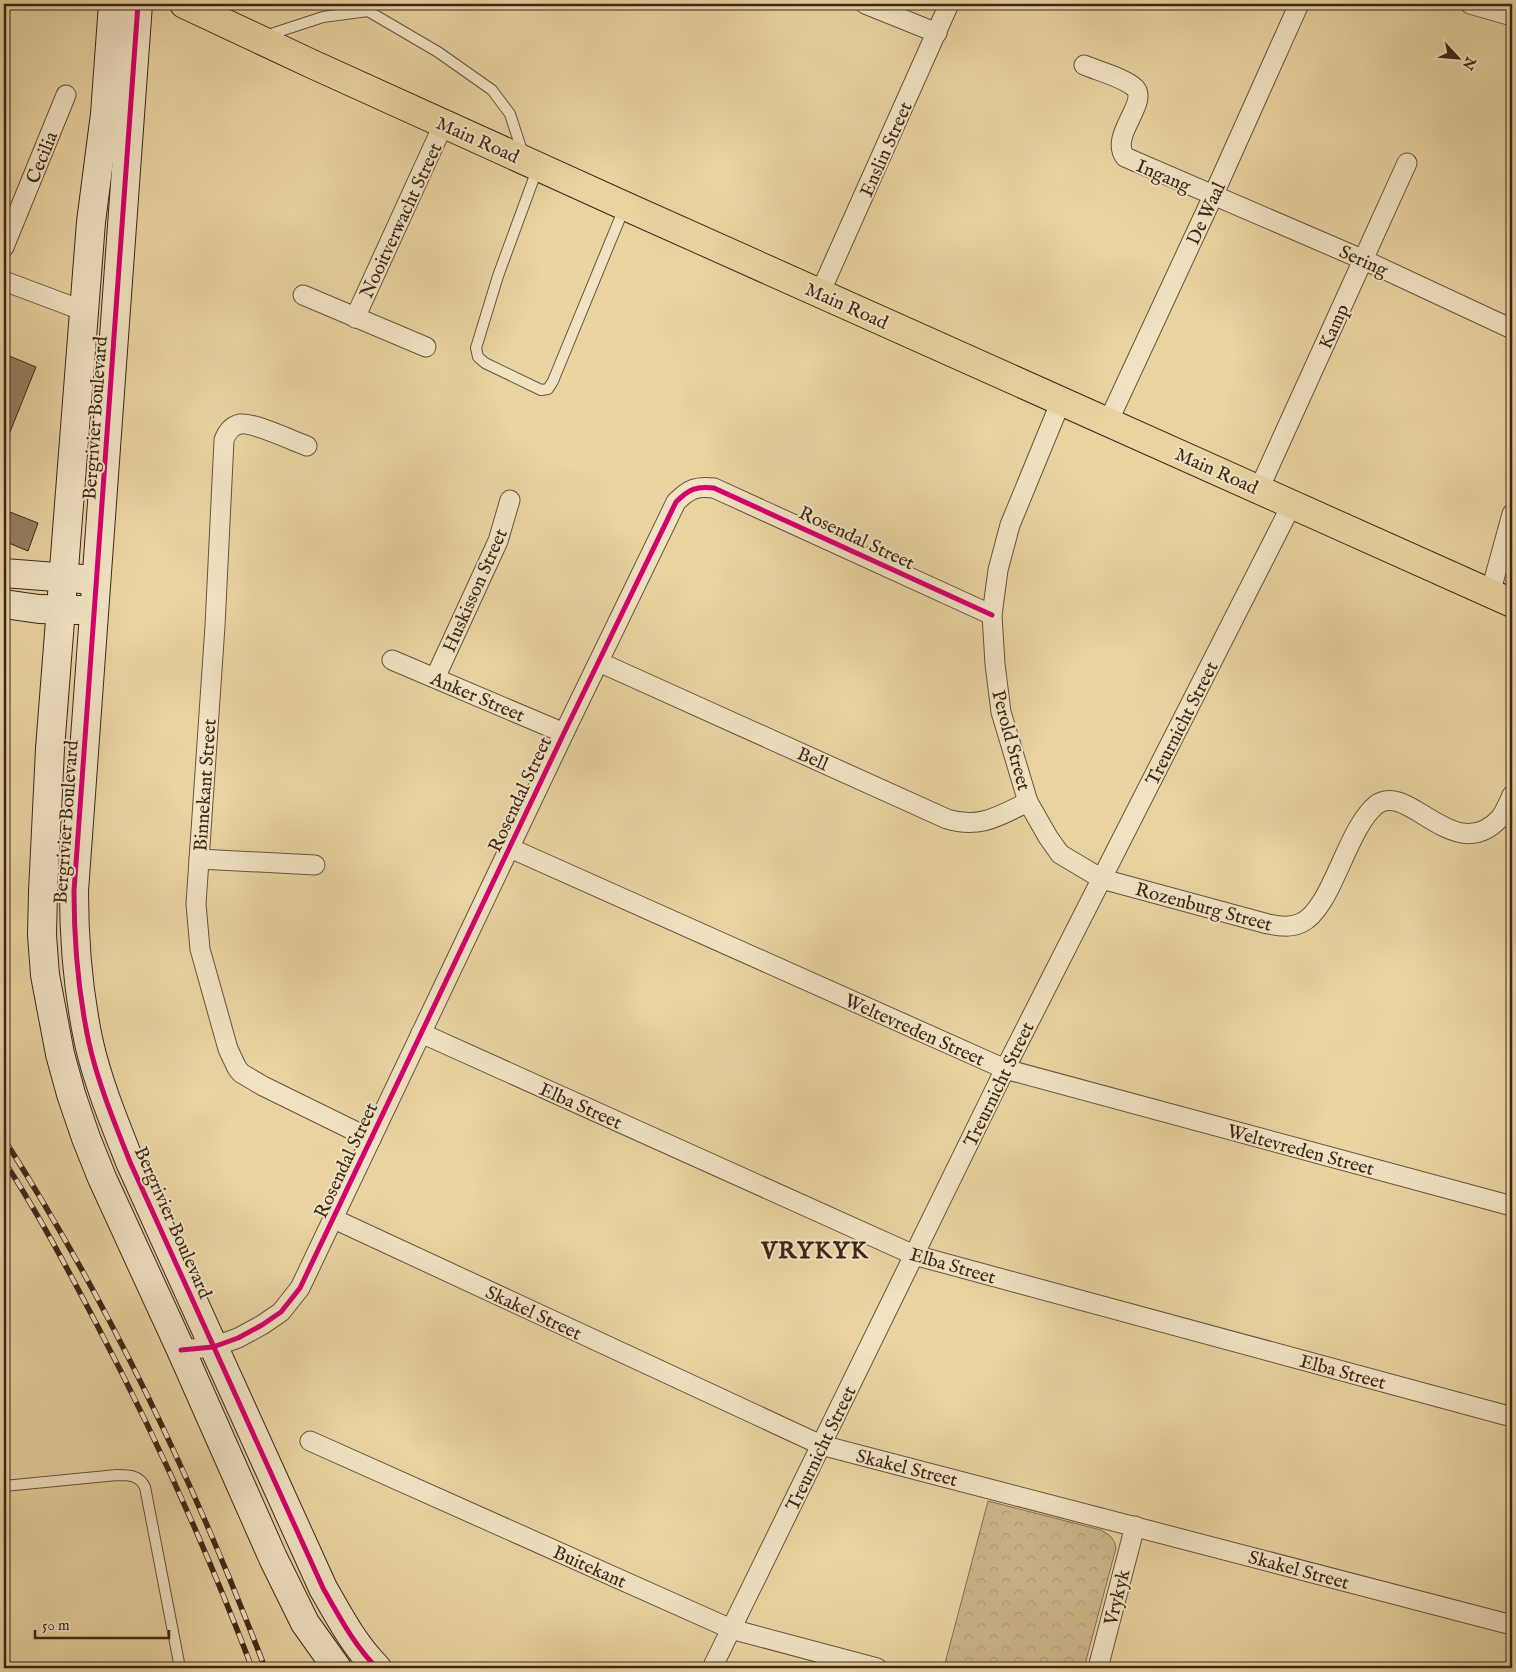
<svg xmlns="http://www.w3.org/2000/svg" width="1516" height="1672" font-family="'IM FELL English',serif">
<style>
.park{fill:url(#park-crowns);stroke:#846e52}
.building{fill:#968060;stroke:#3d2719}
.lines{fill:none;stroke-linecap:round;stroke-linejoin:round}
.lane-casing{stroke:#68523b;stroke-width:12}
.street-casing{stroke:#68523b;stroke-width:21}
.secondary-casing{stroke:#3d2719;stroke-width:30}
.primary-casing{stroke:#3d2719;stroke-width:30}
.lane{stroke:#f0e2c2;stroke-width:10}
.street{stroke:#f0e2c2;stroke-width:19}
.secondary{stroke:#f0e2c2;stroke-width:28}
.primary{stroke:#e8d3a1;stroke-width:28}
.rail-casing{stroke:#3d2719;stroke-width:5.5}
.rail{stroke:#f0e2c2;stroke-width:4;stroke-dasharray:11;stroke-linecap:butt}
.cycleway-casing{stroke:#f0e2c2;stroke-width:8}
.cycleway{stroke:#d6006c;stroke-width:5}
.labels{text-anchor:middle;stroke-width:4;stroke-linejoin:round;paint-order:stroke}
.street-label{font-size:19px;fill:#3d2719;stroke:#f0e2c2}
.district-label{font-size:24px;font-weight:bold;letter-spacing:1px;fill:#3d2719;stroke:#f0e2c2}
</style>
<defs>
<pattern id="park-crowns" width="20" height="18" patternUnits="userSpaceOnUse" patternTransform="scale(1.25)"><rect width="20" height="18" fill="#cbb68a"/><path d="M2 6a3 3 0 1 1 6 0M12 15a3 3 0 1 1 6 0" fill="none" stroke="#af9c76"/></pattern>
</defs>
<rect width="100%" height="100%" fill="#e8d3a1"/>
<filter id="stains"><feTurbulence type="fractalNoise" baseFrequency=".004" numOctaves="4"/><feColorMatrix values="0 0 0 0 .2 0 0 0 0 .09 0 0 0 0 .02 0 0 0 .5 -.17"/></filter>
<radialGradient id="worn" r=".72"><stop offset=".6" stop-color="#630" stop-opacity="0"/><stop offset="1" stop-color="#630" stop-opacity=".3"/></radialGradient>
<path class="park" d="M 988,1501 L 1101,1530 C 1110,1535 1114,1538 1116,1548 L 1084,1668 L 944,1667 Z"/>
<g class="building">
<path d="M 7,355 L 36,367 L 4,447 L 4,365 Z"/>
<path d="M 10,512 L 38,523 L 28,551 L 4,541 L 4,527 Z"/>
</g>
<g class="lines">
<g class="lane-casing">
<g id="lane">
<path d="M 366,4 L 368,11 L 438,52 L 492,90 L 510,114 L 523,154"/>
<path d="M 265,36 L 323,17 L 368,11"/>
<path d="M 538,167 L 498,276 L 476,348 L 478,357 L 485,363 L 541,390 L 548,389 L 553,381 L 625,206"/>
<path d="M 4,1486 L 117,1475 C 129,1475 139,1475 145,1487 L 180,1668"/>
</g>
</g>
<g class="street-casing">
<g id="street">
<path d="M 865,4 L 937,33"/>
<path d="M 1470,4 L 1512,16"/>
<path d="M 1084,65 C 1098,71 1125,78 1135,88 C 1149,103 1109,136 1125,157 L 1364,260 L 1512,329"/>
<path d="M 4,247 L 66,95"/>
<path d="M 4,281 L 84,311"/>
<path d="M 820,293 L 949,4"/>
<path d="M 303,295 L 426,347"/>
<path d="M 355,318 L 444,123"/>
<path d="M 1061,401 L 1010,525 L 998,570 L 992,615 L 995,664 L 1001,712 L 1028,802 L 1048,837 L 1060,854 L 1102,879 L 1268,924 C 1279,926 1290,928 1301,923 C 1332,909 1346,830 1376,805 C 1408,780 1455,868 1500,818 C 1505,812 1509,802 1512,795"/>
<path d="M 1108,422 L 1213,196 L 1299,4"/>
<path d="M 307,446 C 293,441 253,422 240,424 C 231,426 227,432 224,440 L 215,626 L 196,904 L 200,949 L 228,1049 L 237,1068 L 241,1073 L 263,1086 L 371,1139"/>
<path d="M 1259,489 L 1407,163"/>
<path d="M 1490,594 L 1512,514"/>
<path d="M 392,660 L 564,733"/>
<path d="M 599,662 L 947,819 C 980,829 999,816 1028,802"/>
<path d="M 435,678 L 498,541 L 510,500"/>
<path d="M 510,848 L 1005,1069 L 1512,1206"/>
<path d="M 199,859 L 315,865"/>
<path d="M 421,1033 L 914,1255 L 1512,1417"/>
<path d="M 334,1219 L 821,1445 L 1512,1625"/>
<path d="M 181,1350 L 213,1347 L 238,1338 L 262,1325 L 281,1312 L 300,1288 L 564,733 L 676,502 C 689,489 696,486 714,488 L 992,615"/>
<path d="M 310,1441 L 731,1629 L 877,1668"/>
<path d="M 712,1668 L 1005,1069 L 1292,504"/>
<path d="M 1098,1668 L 1135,1526"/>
</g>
</g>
<g class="secondary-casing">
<g id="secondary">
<path d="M 113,4 L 105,114 L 91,222 L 50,749 L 43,892 L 42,935 L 45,975 L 60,1054 L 71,1094 L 86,1138 L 102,1178 L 181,1350 L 273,1558 L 305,1623 L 337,1668"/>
<path d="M 138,4 L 74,891 C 74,942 78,992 89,1043 C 98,1083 115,1124 130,1162 L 323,1588 C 339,1616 354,1645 377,1668"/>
<path d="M 4,573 L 82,579"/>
<path d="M 4,604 L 39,609 L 79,610"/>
</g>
</g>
<g class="primary-casing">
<path id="primary" d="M 184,4 L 312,64 L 625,206 L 1512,603"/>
</g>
<use href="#lane" class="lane"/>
<use href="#street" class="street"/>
<use href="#secondary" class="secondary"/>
<use href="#primary" class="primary"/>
<g class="rail-casing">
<g id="rail">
<path d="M 4,1139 C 110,1305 195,1484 265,1668"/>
<path d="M 4,1161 C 38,1213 67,1268 96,1323 C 155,1435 207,1550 252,1668"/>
</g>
</g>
<use href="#rail" class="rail"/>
<g class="cycleway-casing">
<g id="cycleway">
<path d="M 138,4 L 74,891 C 74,942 78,992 89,1043 C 98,1083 115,1124 130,1162 L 323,1588 C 339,1616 354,1645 377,1668"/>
<path d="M 181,1350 L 213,1347 L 238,1338 L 262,1325 L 281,1312 L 300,1288 L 564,733 L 676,502 C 689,489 696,486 714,488 L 992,615"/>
</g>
</g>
<use href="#cycleway" class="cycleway"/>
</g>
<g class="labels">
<g class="street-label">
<text transform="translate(478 139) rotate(24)" y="7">Main Road</text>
<text transform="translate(885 149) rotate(-66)" y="7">Enslin Street</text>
<text transform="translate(41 157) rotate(-68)" y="7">Cecilia</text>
<text transform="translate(1164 175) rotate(23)" y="7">Ingang</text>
<text transform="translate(1205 213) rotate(-65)" y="7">De Waal</text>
<text transform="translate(400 220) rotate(-65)" y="7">Nooitverwacht Street</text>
<text transform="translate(1364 260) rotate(24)" y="7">Sering</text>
<text transform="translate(847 305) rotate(24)" y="7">Main Road</text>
<text transform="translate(1333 326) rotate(-66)" y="7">Kamp</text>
<text transform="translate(94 418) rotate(-86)" y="7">Bergrivier Boulevard</text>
<text transform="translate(1217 470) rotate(24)" y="7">Main Road</text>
<text transform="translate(857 537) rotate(25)" y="7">Rosendal Street</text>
<text transform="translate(474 590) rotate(-66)" y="7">Huskisson Street</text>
<text transform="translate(478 696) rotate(23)" y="7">Anker Street</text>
<text transform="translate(1181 723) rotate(-63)" y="7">Treurnicht Street</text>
<text transform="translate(1012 740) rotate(75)" y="7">Perold Street</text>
<text transform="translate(813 758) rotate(24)" y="7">Bell</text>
<text transform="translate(204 785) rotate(-86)" y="7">Binnekant Street</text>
<text transform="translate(519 794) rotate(-65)" y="7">Rosendal Street</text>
<text transform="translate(65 822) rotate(-86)" y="7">Bergrivier Boulevard</text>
<text transform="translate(1204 906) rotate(15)" y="7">Rozenburg Street</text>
<text transform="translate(915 1029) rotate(24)" y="7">Weltevreden Street</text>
<text transform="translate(998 1084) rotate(-64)" y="7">Treurnicht Street</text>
<text transform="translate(581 1105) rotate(24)" y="7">Elba Street</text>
<text transform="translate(1301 1149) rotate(15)" y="7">Weltevreden Street</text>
<text transform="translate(345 1160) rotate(-65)" y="7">Rosendal Street</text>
<text transform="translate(174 1222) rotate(66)" y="7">Bergrivier Boulevard</text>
<text transform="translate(953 1265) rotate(16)" y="7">Elba Street</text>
<text transform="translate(534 1312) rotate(25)" y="7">Skakel Street</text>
<text transform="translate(1343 1371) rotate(15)" y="7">Elba Street</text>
<text transform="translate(820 1448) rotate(-64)" y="7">Treurnicht Street</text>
<text transform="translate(907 1467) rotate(14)" y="7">Skakel Street</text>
<text transform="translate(590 1566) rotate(24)" y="7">Buitekant</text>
<text transform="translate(1299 1569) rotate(15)" y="7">Skakel Street</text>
<text transform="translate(1116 1597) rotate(-76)" y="7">Vrykyk</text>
</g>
<g class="district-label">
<text x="815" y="1258">VRYKYK</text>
</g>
</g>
<rect width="1516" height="1672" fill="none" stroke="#e8d3a1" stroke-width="20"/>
<rect x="5" y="5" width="1506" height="1662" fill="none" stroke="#3d2719" stroke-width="2.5"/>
<rect x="10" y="10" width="1496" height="1652" fill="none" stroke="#3d2719"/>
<g transform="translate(1458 58) rotate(116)" stroke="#f0e2c2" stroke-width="4" paint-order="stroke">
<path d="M0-4L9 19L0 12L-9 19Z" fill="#3d2719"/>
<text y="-8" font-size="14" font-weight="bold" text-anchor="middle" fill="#3d2719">N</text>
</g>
<path d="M35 1630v8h134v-8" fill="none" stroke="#3d2719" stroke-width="2.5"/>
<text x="42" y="1630" font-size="15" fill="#3d2719" stroke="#f0e2c2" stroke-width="4" paint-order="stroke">50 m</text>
<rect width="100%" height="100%" filter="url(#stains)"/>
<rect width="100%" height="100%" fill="url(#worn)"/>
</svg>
